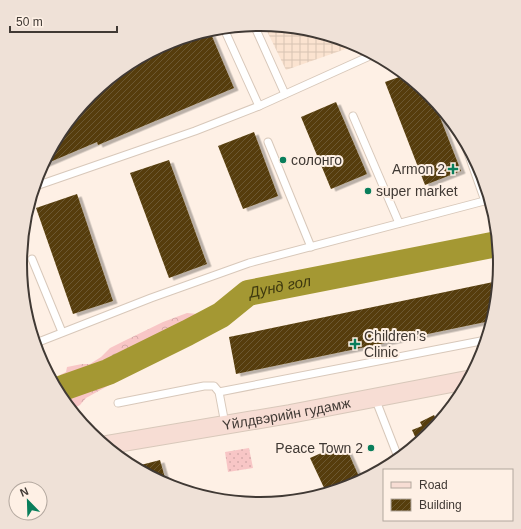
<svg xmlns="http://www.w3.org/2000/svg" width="521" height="529" font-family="Helvetica,sans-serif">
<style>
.industrial{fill:url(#industrial-grid)}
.green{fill:url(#green-dots)}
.forest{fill:url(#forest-crowns)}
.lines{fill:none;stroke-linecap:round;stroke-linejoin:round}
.river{stroke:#a49833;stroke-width:26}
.building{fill:url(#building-hatch);filter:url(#shadow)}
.service-casing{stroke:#d8c8ba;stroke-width:9}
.secondary-casing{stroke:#d8c8ba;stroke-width:20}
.service{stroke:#fff;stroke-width:7}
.secondary{stroke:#f7ddd4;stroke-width:18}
.poi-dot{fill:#097e5b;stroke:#fef0e5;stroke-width:1.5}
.labels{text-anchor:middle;stroke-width:4;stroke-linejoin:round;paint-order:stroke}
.poi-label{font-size:14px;fill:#403934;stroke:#fef0e5;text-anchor:start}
.street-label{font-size:14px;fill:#403934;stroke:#fef0e5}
.water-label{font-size:15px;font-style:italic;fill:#3e390f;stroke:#fef0e5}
.rim{fill:none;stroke:#403934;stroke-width:2}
</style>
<defs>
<pattern id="industrial-grid" width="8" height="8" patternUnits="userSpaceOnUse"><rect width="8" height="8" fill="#fbe3d0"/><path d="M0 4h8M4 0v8" fill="none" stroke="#d8c4b3"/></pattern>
<pattern id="green-dots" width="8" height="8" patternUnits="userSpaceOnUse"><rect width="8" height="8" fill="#f8c6c6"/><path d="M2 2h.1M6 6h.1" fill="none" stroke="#d6abab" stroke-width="1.8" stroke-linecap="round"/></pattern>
<pattern id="forest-crowns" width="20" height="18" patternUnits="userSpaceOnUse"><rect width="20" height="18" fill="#f8c6c6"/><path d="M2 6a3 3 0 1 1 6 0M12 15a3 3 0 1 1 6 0" fill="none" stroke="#d6abab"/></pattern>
<pattern id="building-hatch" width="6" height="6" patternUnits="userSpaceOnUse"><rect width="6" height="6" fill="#563e0c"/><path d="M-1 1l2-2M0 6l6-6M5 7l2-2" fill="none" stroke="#6c5930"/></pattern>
<filter id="shadow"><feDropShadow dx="4.5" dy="2.5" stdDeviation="0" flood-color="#0004"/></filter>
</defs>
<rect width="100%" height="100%" fill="#fef0e5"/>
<path class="industrial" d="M 264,25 L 353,42 L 357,45 L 286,70 Z"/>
<path class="green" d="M 249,448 L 253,468 L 228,472 L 225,452 Z"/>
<g class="forest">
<path d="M 187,313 L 198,314 L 197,321 L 164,337 L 154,345 L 127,358 L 65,384 L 58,385 L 60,375 L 66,372 L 67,367 L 82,364 L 90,364 L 101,357 L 110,348 L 124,341 L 163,322 Z"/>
<path d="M 188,337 L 167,353 L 86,398 L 80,405 L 73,409 L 67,400 L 103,378 L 156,354 Z"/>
</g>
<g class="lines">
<path class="river" id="s1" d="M 60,389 L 108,372 L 187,333 L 221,315 L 248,293 L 497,244"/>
</g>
<g class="building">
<path d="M 211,34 L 234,88 L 98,145 L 97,142 L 43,165 L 91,94 L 157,50 L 181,40 Z"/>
<path d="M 402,76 L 431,95 L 432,97 L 461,171 L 425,185 L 385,82 Z"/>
<path d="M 336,102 L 367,174 L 331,189 L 301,117 Z"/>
<path d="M 254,132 L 278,196 L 243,209 L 218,146 Z"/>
<path d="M 169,160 L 207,264 L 169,278 L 130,173 Z"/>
<path d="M 77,194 L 113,301 L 73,314 L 36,208 Z"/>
<path d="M 498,281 L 490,321 L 236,374 L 229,337 Z"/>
<path d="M 434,415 L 436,419 L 443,415 L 430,435 L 418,443 L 412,430 L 422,426 L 420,422 Z"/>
<path d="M 344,443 L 361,481 L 352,487 L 326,492 L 310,458 Z"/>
<path d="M 160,460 L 167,485 L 137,466 Z"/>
</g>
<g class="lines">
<g class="service-casing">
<g id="service">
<path d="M 254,25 L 285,94"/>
<path d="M 259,106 L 372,55"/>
<path d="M 353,116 L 399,223"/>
<path d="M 268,142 L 311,247"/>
<path d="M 467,150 L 485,201"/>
<path d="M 36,186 L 195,131 L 259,106 L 225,31"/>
<path d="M 32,259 L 62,332"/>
<path d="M 36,343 L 151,298 L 249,263 L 488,200"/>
<path d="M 219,392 L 486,340"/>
<path d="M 375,398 L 398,457"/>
<path d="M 118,403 L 204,386 L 214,386 L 219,392 L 225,424"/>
</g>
</g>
<g class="secondary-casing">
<g id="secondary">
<path id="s2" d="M 106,445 L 290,414 L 467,380"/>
</g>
</g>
<use href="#service" class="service"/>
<use href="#secondary" class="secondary"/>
</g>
<g class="poi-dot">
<circle cx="283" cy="160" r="4"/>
<path d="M451 163h4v4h4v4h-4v4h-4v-4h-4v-4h4z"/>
<circle cx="368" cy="191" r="4"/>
<path d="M353 338h4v4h4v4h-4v4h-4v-4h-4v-4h4z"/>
<circle cx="371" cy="448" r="4"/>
</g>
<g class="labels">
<g class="poi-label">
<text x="291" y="165">солонго</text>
<text x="445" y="174" text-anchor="end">Armon 2</text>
<text x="376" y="196">super market</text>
<text x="364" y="341">Children’s<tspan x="364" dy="16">Clinic</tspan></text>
<text x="363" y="453" text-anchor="end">Peace Town 2</text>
</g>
<g class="street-label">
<text dy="5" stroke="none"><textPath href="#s2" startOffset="183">Yйлдвэрийн гудамж</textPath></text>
</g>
<g class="water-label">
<text dy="5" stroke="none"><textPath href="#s1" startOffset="245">Дунд гол</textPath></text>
</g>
</g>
<path d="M0 0H521V529H0ZM27 264a233 233 0 1 1 466 0a233 233 0 1 1-466 0Z" fill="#efe1d7" fill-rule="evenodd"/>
<path class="rim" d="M27 264a233 233 0 1 1 466 0a233 233 0 1 1-466 0Z"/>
<rect x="383" y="469" width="130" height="52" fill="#fef0e5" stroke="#b2a79e"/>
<rect x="391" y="482" width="20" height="6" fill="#f7ddd4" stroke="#b2a79e"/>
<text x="419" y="489" font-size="12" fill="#403934">Road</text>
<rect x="391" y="499" width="20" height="12" fill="url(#building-hatch)" stroke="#b2a79e"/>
<text x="419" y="509" font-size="12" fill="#403934">Building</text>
<g transform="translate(28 501) rotate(337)"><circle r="19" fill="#fef0e5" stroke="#b2a79e"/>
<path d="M0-3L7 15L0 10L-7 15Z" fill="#097e5b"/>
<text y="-6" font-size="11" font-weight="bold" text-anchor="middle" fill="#403934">N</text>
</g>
<path d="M10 26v6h107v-6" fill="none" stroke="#403934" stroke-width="2"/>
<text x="16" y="26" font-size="12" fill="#403934" stroke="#fef0e5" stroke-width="3" paint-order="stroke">50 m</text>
</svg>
